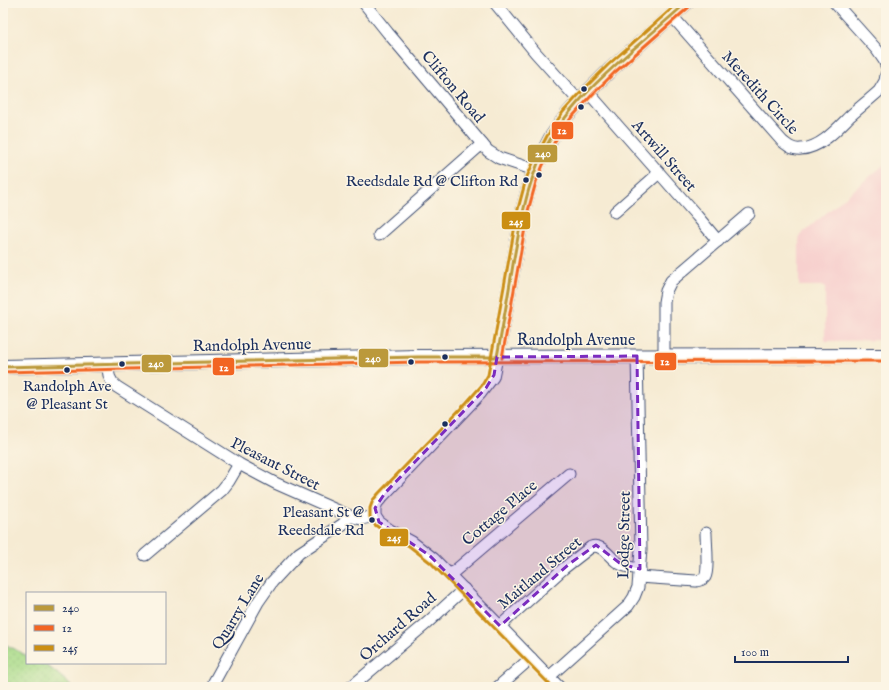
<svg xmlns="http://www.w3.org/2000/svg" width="889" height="690" font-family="'IM FELL English',serif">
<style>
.built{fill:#f7d0ce}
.grass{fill:url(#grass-dots);stroke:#628574}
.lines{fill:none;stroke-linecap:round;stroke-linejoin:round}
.minor-casing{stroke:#3c4b70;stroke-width:13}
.major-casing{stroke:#3c4b70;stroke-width:16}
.minor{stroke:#fff;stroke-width:11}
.major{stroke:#fff;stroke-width:14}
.bus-1-casing{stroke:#fcf5e5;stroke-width:6}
.bus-2-casing{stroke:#fcf5e5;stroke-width:6}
.bus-3-casing{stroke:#fcf5e5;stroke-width:6}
.bus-1{stroke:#bb993b;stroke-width:3}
.bus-2{stroke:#f26522;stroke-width:3}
.bus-3{stroke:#cb8e13;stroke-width:3}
.marked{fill:#7b2cbf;fill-opacity:0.2;stroke:#7b2cbf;stroke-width:3;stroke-dasharray:8 5;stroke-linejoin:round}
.bus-dot{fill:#1b2f5e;stroke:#fcf5e5;stroke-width:1.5}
.labels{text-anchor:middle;stroke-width:3;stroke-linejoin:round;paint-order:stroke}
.bus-label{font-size:15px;fill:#1b2f5e;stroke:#fcf5e5;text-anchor:end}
.street-label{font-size:16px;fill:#1b2f5e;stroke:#fcf5e5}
.line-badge{stroke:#fcf5e5;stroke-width:1.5}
.badge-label{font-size:11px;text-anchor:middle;font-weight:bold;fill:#fff}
</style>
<defs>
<pattern id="grass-dots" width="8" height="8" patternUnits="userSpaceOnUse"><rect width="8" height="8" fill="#a9db89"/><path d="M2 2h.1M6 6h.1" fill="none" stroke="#91bc79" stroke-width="1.8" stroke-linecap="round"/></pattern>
</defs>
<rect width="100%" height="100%" fill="#fcf5e5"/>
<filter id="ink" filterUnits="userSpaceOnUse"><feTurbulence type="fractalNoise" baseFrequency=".025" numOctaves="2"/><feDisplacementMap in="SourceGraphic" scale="8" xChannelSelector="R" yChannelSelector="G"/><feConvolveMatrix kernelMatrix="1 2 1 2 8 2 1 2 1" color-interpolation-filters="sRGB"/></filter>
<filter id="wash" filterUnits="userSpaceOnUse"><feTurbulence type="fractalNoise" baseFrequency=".012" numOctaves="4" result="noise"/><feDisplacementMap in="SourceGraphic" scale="16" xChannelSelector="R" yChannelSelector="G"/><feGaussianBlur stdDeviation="0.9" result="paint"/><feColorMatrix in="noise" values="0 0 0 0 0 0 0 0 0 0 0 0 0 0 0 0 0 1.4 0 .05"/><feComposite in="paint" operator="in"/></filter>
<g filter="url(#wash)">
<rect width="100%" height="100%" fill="#f6ebd3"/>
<path class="built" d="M 886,163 L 886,340 L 825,341 L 825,286 L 799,286 L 799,236 Z"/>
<path class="grass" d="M 3,643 L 27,656 L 27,663 C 31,663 36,662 40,663 C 49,665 66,681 72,687 L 3,687 Z"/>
</g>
<g filter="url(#ink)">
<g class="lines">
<g class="minor-casing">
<g id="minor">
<path d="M 364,3 L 388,33 L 488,151 L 499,158 L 535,170"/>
<path d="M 495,3 L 535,52 L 579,101"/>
<path d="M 835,3 L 877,50 L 884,60 L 886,65"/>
<path d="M 672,16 L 782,141 C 788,146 793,150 801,149 C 820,148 836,130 849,117 C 859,108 869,100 879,91 L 885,81 L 886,75"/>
<path d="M 588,92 L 697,216 L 718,241"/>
<path d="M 615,212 L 659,173"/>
<path d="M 379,235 L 482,144"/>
<path d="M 664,356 L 664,302 L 666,291 L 671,281 L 749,214"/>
<path d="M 497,357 L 493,377 L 480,394 L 383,496 L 377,503 L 375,508 L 375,516 L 379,522 L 390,530 L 412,542 L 434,559 L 500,626 L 559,687"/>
<path d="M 108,364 C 108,374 109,381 117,387 L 239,464 L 275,483 L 352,517 L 361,519 L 375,516"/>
<path d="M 145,555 L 222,490 L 229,481 L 239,464"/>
<path d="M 450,575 L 569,474"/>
<path d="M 639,577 L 696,581 C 700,580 703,580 705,577 C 709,570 706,542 706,533"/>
<path d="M 500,626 L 564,568 L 591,547 C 602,543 609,557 617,562 C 624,567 632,568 640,569"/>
<path d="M 549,677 L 628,606 L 634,597 L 638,587 L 641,549 L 637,356"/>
<path d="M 214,682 L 258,602 L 272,582 L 299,553 L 343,524 L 349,516"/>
<path d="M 351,687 L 427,623 L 464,589"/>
<path d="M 498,687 L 531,658"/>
</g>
</g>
<g class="major-casing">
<g id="major">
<path d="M 497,357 L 523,210 L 531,180 L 538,163 L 551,138 L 567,115 L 588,92 L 611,69 L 686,3"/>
<path d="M 3,367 L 418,357 L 886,356"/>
</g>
</g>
<use href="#minor" class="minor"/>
<use href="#major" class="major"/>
<g class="bus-1-casing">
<g id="bus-1">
<path d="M 497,357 C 503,324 509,291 514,258 C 522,216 528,175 551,138 C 572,104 602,77 631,51 C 650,35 668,19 686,3"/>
<path d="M 3,367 L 418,357 L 497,357"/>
</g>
</g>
<g class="bus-2-casing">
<g id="bus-2">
<path d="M 502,358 L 528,211 L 536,182 L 543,165 L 555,141 L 571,118 L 592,95 L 614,73 L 689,7"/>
<path d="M 3,372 L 418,362 L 886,361"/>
</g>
</g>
<g class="bus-3-casing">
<path id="bus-3" d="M 552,687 L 431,563 L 409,546 L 388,534 L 375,525 L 370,517 L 370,508 L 373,500 L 379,493 L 467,402 L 482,385 L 488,375 L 518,209 L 526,179 L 534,161 L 547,136 L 563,112 L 584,89 L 608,65 L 678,3"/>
</g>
<use href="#bus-1" class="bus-1"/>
<use href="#bus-2" class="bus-2"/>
<use href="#bus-3" class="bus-3"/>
</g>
</g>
<path class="marked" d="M 637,356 L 640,569 L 621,564 L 596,545 L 569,564 L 500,626 L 429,555 L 379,522 L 375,508 L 385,493 L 486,388 L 494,375 L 497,357 Z"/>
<g class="bus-dot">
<circle cx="584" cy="89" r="3.5"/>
<circle cx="581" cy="107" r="3.5"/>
<circle cx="539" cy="175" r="3.5"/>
<circle cx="526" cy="180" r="3.5"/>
<circle cx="445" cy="357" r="3.5"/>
<circle cx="411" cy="362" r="3.5"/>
<circle cx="122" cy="364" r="3.5"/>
<circle cx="67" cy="370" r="3.5"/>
<circle cx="445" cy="424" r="3.5"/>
<circle cx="372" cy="520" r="3.5"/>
</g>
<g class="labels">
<g class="bus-label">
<text x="518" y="186">Reedsdale Rd @ Clifton Rd</text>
<text x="67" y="391" text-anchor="middle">Randolph Ave<tspan x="67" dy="18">@ Pleasant St</tspan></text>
<text x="364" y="517">Pleasant St @<tspan x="364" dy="18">Reedsdale Rd</tspan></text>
</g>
<g class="street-label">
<text transform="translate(454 86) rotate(50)" y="6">Clifton Road</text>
<text transform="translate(761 92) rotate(48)" y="6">Meredith Circle</text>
<text transform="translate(665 155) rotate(49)" y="6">Artwill Street</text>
<text x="576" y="345">Randolph Avenue</text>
<text transform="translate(252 344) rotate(-1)" y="6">Randolph Avenue</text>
<text transform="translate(276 463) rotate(27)" y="6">Pleasant Street</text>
<text transform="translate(499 512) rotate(-40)" y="6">Cottage Place</text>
<text transform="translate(623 535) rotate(-89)" y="6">Lodge Street</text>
<text transform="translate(539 572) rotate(-40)" y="6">Maitland Street</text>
<text transform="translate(237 611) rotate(-59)" y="6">Quarry Lane</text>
<text transform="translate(397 626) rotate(-41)" y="6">Orchard Road</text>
</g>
</g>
<g class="line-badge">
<rect x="551" y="121" width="23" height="19" rx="4" fill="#f26522"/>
<rect x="527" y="144" width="31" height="19" rx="4" fill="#bb993b"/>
<rect x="501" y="211" width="30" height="19" rx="4" fill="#cb8e13"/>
<rect x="358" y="348" width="31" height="20" rx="4" fill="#bb993b"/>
<rect x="654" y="352" width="23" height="19" rx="4" fill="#f26522"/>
<rect x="141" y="354" width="31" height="19" rx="4" fill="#bb993b"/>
<rect x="212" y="357" width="23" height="19" rx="4" fill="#f26522"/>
<rect x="379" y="528" width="30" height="19" rx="4" fill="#cb8e13"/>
</g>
<g class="badge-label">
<text x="562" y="134">12</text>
<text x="543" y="157">240</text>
<text x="516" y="225">245</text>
<text x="373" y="362">240</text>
<text x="665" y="365">12</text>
<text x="156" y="367">240</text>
<text x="224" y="371">12</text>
<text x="394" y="541">245</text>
</g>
<rect width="889" height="690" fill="none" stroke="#fcf5e5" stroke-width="16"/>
<rect x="26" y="592" width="140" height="72" fill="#fcf5e5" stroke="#a2a6af"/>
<rect x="34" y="605" width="20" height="6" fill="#bb993b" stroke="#a2a6af"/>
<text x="62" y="612" font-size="12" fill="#1b2f5e">240</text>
<rect x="34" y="625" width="20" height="6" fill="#f26522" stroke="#a2a6af"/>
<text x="62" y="632" font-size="12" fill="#1b2f5e">12</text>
<rect x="34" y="645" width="20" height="6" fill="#cb8e13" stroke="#a2a6af"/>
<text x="62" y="652" font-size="12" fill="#1b2f5e">245</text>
<path d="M735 656v6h113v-6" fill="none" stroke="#1b2f5e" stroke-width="2"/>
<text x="741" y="656" font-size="12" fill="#1b2f5e" stroke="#fcf5e5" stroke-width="3" paint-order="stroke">100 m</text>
</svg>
